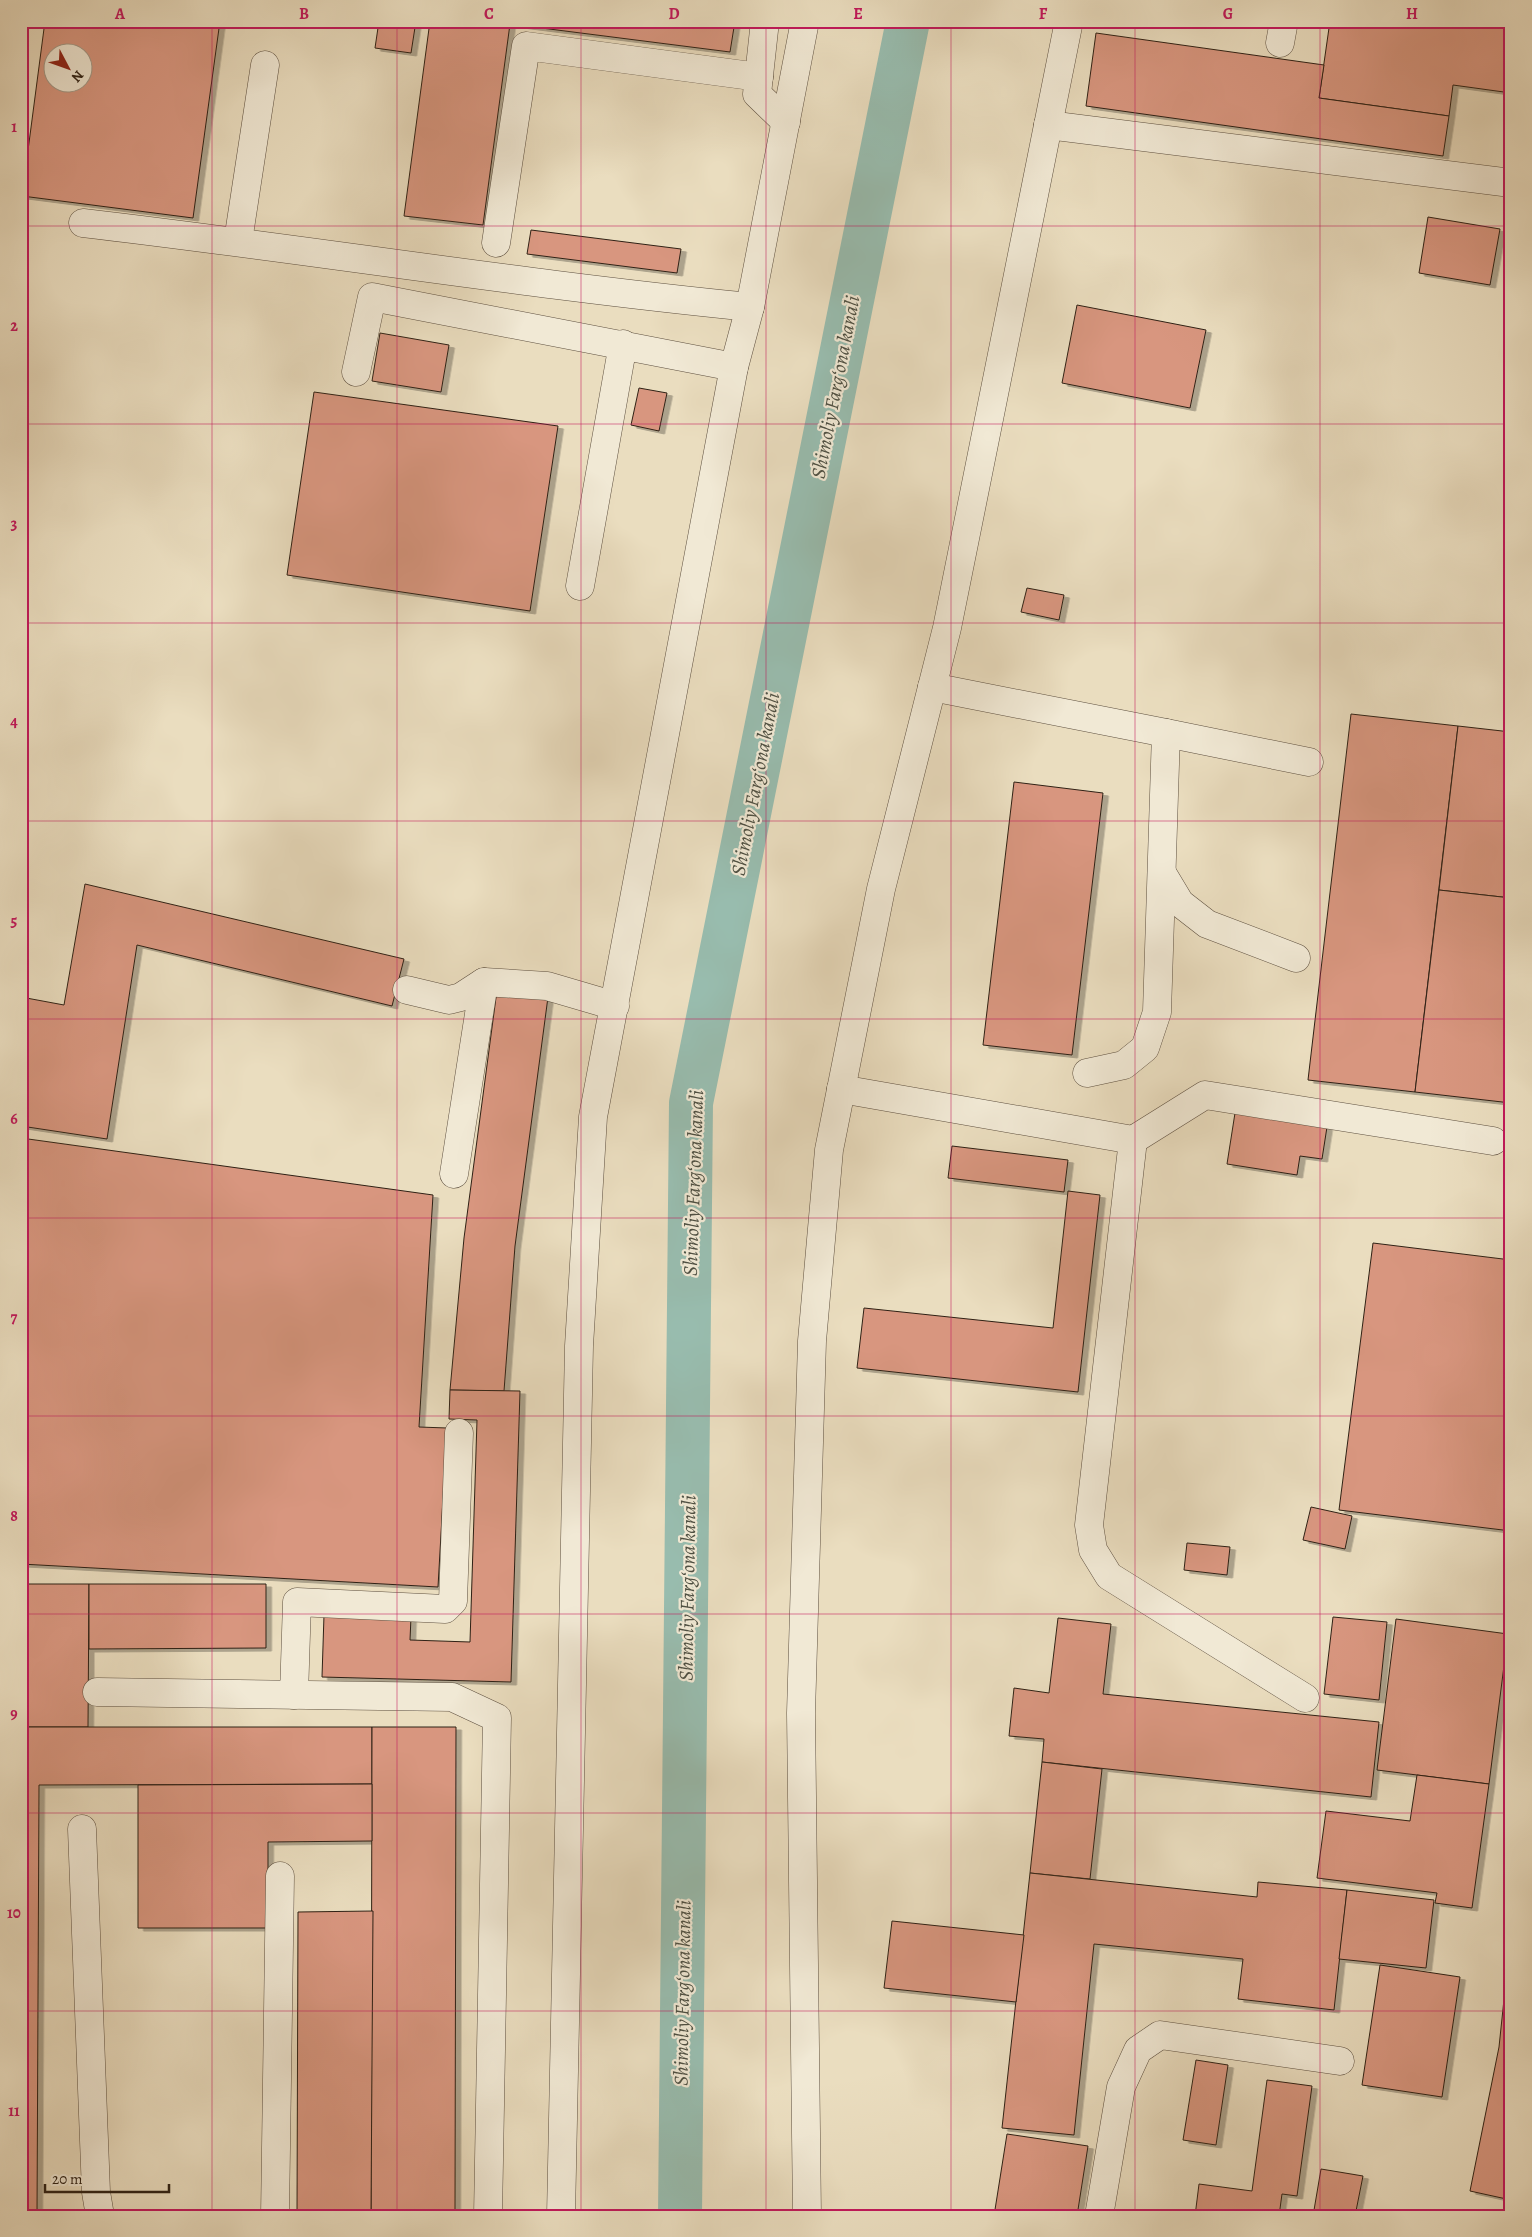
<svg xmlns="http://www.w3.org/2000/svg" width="1532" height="2237" font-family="Alegreya,serif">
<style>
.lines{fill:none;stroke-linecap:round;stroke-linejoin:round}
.canal{stroke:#98bcae;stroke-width:44}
.building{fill:#d8967f;stroke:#2f2115;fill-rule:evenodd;filter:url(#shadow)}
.minor-casing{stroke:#5e5040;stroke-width:29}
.minor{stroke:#f1e9d5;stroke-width:28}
.grid{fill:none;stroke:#c2185b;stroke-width:1;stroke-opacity:0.55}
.labels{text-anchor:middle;stroke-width:4.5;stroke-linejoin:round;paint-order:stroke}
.water-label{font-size:20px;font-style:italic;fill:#4e5043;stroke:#f1e9d5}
.neatline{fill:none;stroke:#c2185b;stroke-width:2}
.grid-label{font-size:16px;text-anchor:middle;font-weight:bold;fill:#c2185b}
</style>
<defs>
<filter id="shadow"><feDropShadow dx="5.5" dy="3" stdDeviation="0" flood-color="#0004"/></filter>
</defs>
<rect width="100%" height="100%" fill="#eaddbf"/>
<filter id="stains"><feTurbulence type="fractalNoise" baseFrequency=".004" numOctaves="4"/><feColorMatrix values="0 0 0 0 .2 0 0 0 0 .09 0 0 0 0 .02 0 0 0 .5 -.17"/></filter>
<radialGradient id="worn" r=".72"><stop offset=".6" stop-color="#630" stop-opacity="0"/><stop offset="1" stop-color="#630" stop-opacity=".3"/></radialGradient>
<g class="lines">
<path class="canal" d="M 680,2216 L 691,1103 L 908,21"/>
</g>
<g class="building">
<path d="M 45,21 L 220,21 L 193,218 L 22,196 ZM 52,52 L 82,52 L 82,82 L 52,82 Z"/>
<path d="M 379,21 L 416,21 L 411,53 L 375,48 Z"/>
<path d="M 430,21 L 735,21 L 730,52 L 510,24 L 483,225 L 404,216 Z"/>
<path d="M 1330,21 L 1511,21 L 1511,93 L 1453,85 L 1449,116 L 1319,98 Z"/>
<path d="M 1096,33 L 1324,65 L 1319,98 L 1449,116 L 1443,156 L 1086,106 Z"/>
<path d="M 1428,217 L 1500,229 L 1490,285 L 1419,273 Z"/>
<path d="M 531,230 L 681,249 L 677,273 L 527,254 Z"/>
<path d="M 1077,305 L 1206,330 L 1190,408 L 1062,383 Z"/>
<path d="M 380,333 L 449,345 L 441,392 L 372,381 Z"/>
<path d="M 639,388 L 667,393 L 659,431 L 631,425 Z"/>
<path d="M 314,392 L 558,426 L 530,611 L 287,575 Z"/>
<path d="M 1027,588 L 1064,595 L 1059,620 L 1021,612 Z"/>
<path d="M 1351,714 L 1458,726 L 1415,1092 L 1308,1080 Z"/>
<path d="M 1458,726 L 1511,732 L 1511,898 L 1439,890 Z"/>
<path d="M 1014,782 L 1103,793 L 1072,1055 L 983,1045 Z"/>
<path d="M 85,884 L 404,959 L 392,1006 L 137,945 L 107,1139 L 21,1126 L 21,997 L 64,1005 Z"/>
<path d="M 1439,890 L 1511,898 L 1511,1103 L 1415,1092 Z"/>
<path d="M 497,990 L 548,997 L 515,1246 L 504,1391 L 450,1390 L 464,1238 Z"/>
<path d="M 1235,1113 L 1327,1127 L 1322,1159 L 1300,1156 L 1297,1175 L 1227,1164 Z"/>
<path d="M 21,1138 L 433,1195 L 419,1427 L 447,1428 L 438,1587 L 21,1564 Z"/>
<path d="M 952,1146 L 1068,1160 L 1064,1192 L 948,1178 Z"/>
<path d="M 1068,1191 L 1100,1195 L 1078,1392 L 857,1368 L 864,1308 L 1053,1328 Z"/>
<path d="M 1373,1243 L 1511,1260 L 1511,1531 L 1339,1510 Z"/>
<path d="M 450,1390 L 520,1391 L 511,1682 L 322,1677 L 324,1615 L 411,1617 L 410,1640 L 470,1642 L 477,1420 L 449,1419 Z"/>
<path d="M 1311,1507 L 1352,1516 L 1345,1549 L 1303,1540 Z"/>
<path d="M 1187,1543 L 1230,1547 L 1227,1575 L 1184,1570 Z"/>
<path d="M 21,1584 L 89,1584 L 88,1727 L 21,1727 Z"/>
<path d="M 89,1584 L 266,1584 L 266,1648 L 89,1649 Z"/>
<path d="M 1333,1617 L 1387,1622 L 1379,1700 L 1324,1694 Z"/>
<path d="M 1058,1618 L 1111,1624 L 1103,1694 L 1379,1722 L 1371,1797 L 1042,1762 L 1044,1739 L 1009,1736 L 1014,1688 L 1049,1693 Z"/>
<path d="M 1396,1619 L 1508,1634 L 1489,1784 L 1377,1770 Z"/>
<path d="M 21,1727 L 372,1727 L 372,1784 L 39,1785 L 37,2216 L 21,2216 Z"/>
<path d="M 372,1727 L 456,1727 L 455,2216 L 371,2216 Z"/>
<path d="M 1042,1762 L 1102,1769 L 1090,1879 L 1030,1873 Z"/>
<path d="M 1417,1775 L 1489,1784 L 1472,1908 L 1435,1903 L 1437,1893 L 1317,1878 L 1326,1811 L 1410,1821 Z"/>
<path d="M 372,1784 L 372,1841 L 268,1842 L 268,1928 L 138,1928 L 138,1785 Z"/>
<path d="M 1030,1873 L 1257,1897 L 1258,1882 L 1347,1890 L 1334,2010 L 1238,1999 L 1243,1959 L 1094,1944 L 1074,2135 L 1002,2128 Z"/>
<path d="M 1347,1890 L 1434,1900 L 1426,1968 L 1339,1959 Z"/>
<path d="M 373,1911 L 371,2213 L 297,2213 L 298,1912 Z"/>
<path d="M 892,1921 L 1024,1935 L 1016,2002 L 884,1988 Z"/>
<path d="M 1511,1933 L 1511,2200 L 1470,2191 L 1499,2047 Z"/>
<path d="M 1380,1965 L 1460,1977 L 1442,2097 L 1362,2085 Z"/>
<path d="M 1196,2060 L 1228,2065 L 1216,2145 L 1183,2140 Z"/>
<path d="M 1267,2080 L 1312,2086 L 1297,2196 L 1282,2194 L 1279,2216 L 1195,2216 L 1199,2184 L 1252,2191 Z"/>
<path d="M 1007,2134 L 1088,2146 L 1077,2216 L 994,2216 Z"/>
<path d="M 1321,2169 L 1363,2176 L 1355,2216 L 1313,2216 Z"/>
</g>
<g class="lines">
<g class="minor-casing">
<g id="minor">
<path d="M 765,21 L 757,94 L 786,122"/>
<path d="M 1280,43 L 1284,21"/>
<path d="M 1048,125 L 1511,183"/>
<path d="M 83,223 C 306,249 527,285 750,307"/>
<path d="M 238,241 L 265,65"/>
<path d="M 496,243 L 526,46 L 759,77"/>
<path d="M 356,372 L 372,297 L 734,367"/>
<path d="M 580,586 L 623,344"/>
<path d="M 932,687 L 1166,733 L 1157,1012 L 1145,1048 L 1124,1065 L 1087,1073"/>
<path d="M 1166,733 L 1309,762"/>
<path d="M 1162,873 L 1180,903 L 1207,924 L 1296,958"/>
<path d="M 407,990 L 449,1000 L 461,997 L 484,982 L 547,986 L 615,1006"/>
<path d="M 841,1089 L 1133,1140 L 1205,1095 L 1493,1141"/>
<path d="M 1133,1140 L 1089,1525 L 1093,1550 L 1109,1576 L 1305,1698"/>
<path d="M 454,1174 L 484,982"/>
<path d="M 97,1692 L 452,1697 L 497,1718 L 488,2216"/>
<path d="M 294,1695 L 297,1602 L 445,1609 L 453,1601 L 459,1433"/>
<path d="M 82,1829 L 96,2192 L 100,2216"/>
<path d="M 275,2216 L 280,1876"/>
<path d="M 561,2216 L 579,1346 L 593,1117 L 734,367 L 750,307 L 805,21"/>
<path d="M 807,2216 L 801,1713 L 812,1341 L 829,1150 L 881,889 L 947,628 L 1069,21"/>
<path d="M 1099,2216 L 1121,2087 L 1138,2050 L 1160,2035 L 1340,2061"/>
</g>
</g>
<use href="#minor" class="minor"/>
</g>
<path class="grid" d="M 212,21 L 212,2216M 397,21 L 397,2216M 581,21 L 581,2216M 766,21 L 766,2216M 951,21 L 951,2216M 1135,21 L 1135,2216M 1320,21 L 1320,2216M 21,226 L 1511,226M 21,424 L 1511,424M 21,623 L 1511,623M 21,821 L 1511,821M 21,1019 L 1511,1019M 21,1218 L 1511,1218M 21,1416 L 1511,1416M 21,1614 L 1511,1614M 21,1813 L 1511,1813M 21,2011 L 1511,2011"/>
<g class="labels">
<g class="water-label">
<text transform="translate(835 387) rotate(-79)" y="7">Shimoliy Fargʻona kanali</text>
<text transform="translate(755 784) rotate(-79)" y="7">Shimoliy Fargʻona kanali</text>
<text transform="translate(693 1183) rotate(-88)" y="7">Shimoliy Fargʻona kanali</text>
<text transform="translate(687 1588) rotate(-89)" y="7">Shimoliy Fargʻona kanali</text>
<text transform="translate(682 1993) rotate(-89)" y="7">Shimoliy Fargʻona kanali</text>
</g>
</g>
<rect width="1532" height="2237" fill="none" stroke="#eaddbf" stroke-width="55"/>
<g transform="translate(68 68) rotate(131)"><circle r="24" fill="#f1e9d5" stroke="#a39988"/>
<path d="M0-4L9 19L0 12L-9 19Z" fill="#8f2418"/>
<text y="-8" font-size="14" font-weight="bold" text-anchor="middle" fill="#2f2115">N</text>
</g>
<path d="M45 2184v8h124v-8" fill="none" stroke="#2f2115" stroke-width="2.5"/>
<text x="52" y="2184" font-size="15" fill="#2f2115" stroke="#f1e9d5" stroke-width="4" paint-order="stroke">20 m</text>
<rect x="28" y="28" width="1476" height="2182" class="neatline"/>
<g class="grid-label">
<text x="120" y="19">A</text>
<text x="304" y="19">B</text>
<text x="489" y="19">C</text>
<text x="674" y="19">D</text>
<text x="858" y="19">E</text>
<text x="1043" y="19">F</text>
<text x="1228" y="19">G</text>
<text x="1412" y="19">H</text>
<text x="14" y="132">1</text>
<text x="14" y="331">2</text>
<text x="14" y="529">3</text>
<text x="14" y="727">4</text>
<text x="14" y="926">5</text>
<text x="14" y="1124">6</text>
<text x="14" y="1323">7</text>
<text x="14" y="1521">8</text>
<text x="14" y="1719">9</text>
<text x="14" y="1918">10</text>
<text x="14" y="2116">11</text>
</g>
<rect width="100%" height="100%" filter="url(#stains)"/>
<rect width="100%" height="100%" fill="url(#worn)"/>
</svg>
